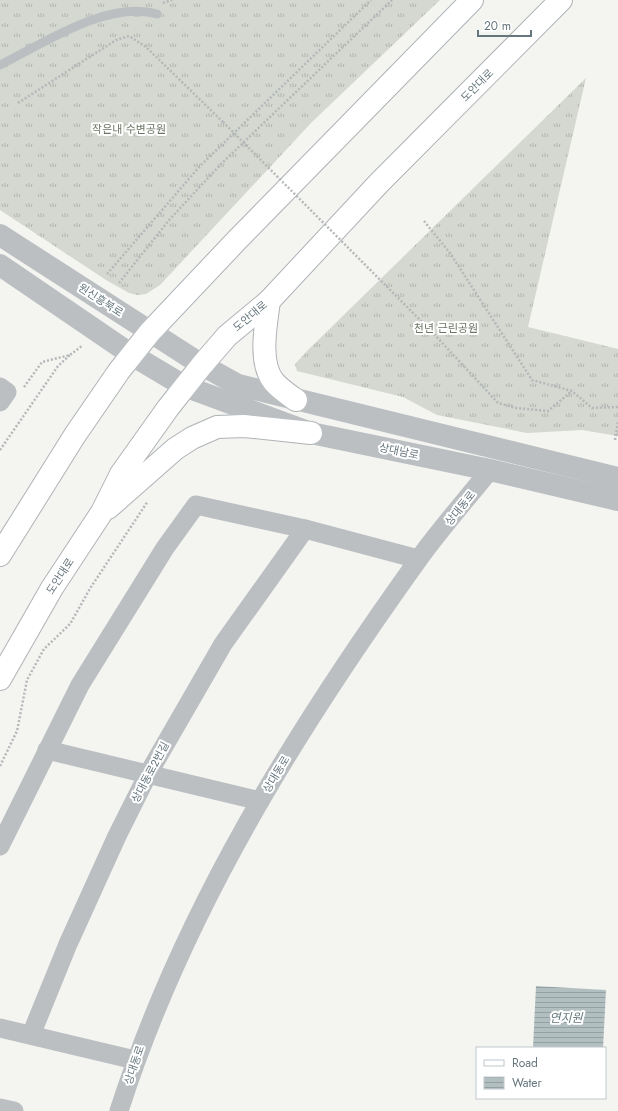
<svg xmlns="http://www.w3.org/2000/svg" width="618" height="1111" font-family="Jost,'Noto Sans KR',sans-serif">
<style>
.grass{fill:url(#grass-tufts)}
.water{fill:url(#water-rules)}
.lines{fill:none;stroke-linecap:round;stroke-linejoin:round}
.secondary-casing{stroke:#aeb3b6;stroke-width:24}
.path{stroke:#b5b8ba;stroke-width:2.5;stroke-dasharray:2 2;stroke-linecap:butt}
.service{stroke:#bbbfc2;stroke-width:9}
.minor{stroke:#bbbfc2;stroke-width:19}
.tertiary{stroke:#bbbfc2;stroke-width:22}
.secondary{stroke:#fff;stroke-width:22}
.path-bridge{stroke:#b5b8ba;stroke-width:2.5;stroke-dasharray:2 2;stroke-linecap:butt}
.labels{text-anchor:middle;stroke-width:4;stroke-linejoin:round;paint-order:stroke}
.street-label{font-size:11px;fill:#66767e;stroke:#fff}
.park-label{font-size:11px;fill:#6a7664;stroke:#fff}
.water-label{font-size:12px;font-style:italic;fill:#63777b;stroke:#fff}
</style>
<defs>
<pattern id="grass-tufts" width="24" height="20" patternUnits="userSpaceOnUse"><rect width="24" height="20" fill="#d4d8d0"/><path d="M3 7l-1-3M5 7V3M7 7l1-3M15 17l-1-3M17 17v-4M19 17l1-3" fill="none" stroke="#b0b4ae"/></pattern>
<pattern id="water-rules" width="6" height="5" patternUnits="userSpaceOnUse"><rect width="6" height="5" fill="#b2bfc1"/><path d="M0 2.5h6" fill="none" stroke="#95a0a2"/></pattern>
</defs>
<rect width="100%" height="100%" fill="#f4f4f1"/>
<g class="grass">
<path d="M 0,0 L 440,0 L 312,122 L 160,285 L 146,294 L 137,295 L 129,293 L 106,280 L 0,210 Z"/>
<path d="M 586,78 L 528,327 L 618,349 L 618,436 L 582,430 L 527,433 L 437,415 L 403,397 L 297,371 L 295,364 L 308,350 Z"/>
</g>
<path class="water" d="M 536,986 L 606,990 L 603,1048 L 533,1048 Z"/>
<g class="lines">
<g class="secondary-casing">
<g id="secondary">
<path d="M 269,301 C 266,324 258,363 274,382 C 280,389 289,395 296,400"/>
<path d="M 108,508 L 175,449 L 192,438 L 217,427 L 244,426 L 311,433"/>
<path d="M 0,555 L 75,435 L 119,371 L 150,332 L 237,240 L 472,0"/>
<path d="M 0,679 L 52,588 L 102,512 L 121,474 L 168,408 L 202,365 L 227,336 L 269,301 L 379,183 L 561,0"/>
</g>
</g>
<g class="path">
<path d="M 163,3 L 172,0"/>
<path d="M 18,103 L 116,40 L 129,36 L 146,47 L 223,122"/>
<path d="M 424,221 L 450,253 L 532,380 L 572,391 L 592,408 L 618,407"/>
<path d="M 107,274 L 200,166 L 371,0"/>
<path d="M 119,283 L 170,219 L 222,163 L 392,0"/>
<path d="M 434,334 L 498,403 L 516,408 L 548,411 L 572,391"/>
<path d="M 24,387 L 42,362 L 70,355 L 83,345"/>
<path d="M 615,440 L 618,422"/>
<path d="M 0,450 L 58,366 L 70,355"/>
<path d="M 0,766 L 17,731 L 27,680 L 44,649 L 70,624 L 91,587 L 148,501"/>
</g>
<path class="service" d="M 0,65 C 44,43 108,0 157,14"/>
<g class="minor">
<path d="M 0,387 L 7,392 L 0,402"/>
<path d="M 47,750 L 260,801"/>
<path d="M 0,846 L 80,685 L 165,548 L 196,505 L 305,529 L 418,559"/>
<path d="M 0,1028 L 135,1060"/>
<path d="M 31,1035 L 68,944 L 117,836 L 148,774 L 223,644 L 305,529"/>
<path d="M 0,1108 L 14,1111"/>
<path d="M 119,1111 C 183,911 296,730 418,560 C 440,529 466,500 490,470"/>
</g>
<g class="tertiary">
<path d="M 0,235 L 202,365 L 238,385 L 618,478"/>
<path d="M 0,265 L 132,355 L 184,386 L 311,433 L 490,470 L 618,500"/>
</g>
<use href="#secondary" class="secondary"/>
<path class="path-bridge" d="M 223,122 L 434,334"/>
</g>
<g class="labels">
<g class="street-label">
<text transform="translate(477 85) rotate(-45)" y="4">도안대로</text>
<text transform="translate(101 300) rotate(33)" y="4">원신흥북로</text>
<text transform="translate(250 316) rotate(-40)" y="4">도안대로</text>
<text transform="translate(399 451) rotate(12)" y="4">상대남로</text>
<text transform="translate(460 508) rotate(-51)" y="4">상대동로</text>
<text transform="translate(60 576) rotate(-57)" y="4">도안대로</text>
<text transform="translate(150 772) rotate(-62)" y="4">상대동로2번길</text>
<text transform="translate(276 774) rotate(-59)" y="4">상대동로</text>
<text transform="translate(134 1065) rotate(-71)" y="4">상대동로</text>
</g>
<g class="park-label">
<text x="129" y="133">작은내 수변공원</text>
<text x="446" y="332">천년 근린공원</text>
</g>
<g class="water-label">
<text x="566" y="1022">연지원</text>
</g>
</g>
<rect x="476" y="1047" width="130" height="52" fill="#ffffff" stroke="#c2c8cb"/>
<rect x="484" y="1060" width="20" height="6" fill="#ffffff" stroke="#c2c8cb"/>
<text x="512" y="1067" font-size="12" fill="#66767e">Road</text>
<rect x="484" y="1077" width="20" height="12" fill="url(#water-rules)" stroke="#c2c8cb"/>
<text x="512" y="1087" font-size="12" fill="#66767e">Water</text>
<path d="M478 30v6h53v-6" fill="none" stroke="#66767e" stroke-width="2"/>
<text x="484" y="30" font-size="12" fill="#66767e" stroke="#ffffff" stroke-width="3" paint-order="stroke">20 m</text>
</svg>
